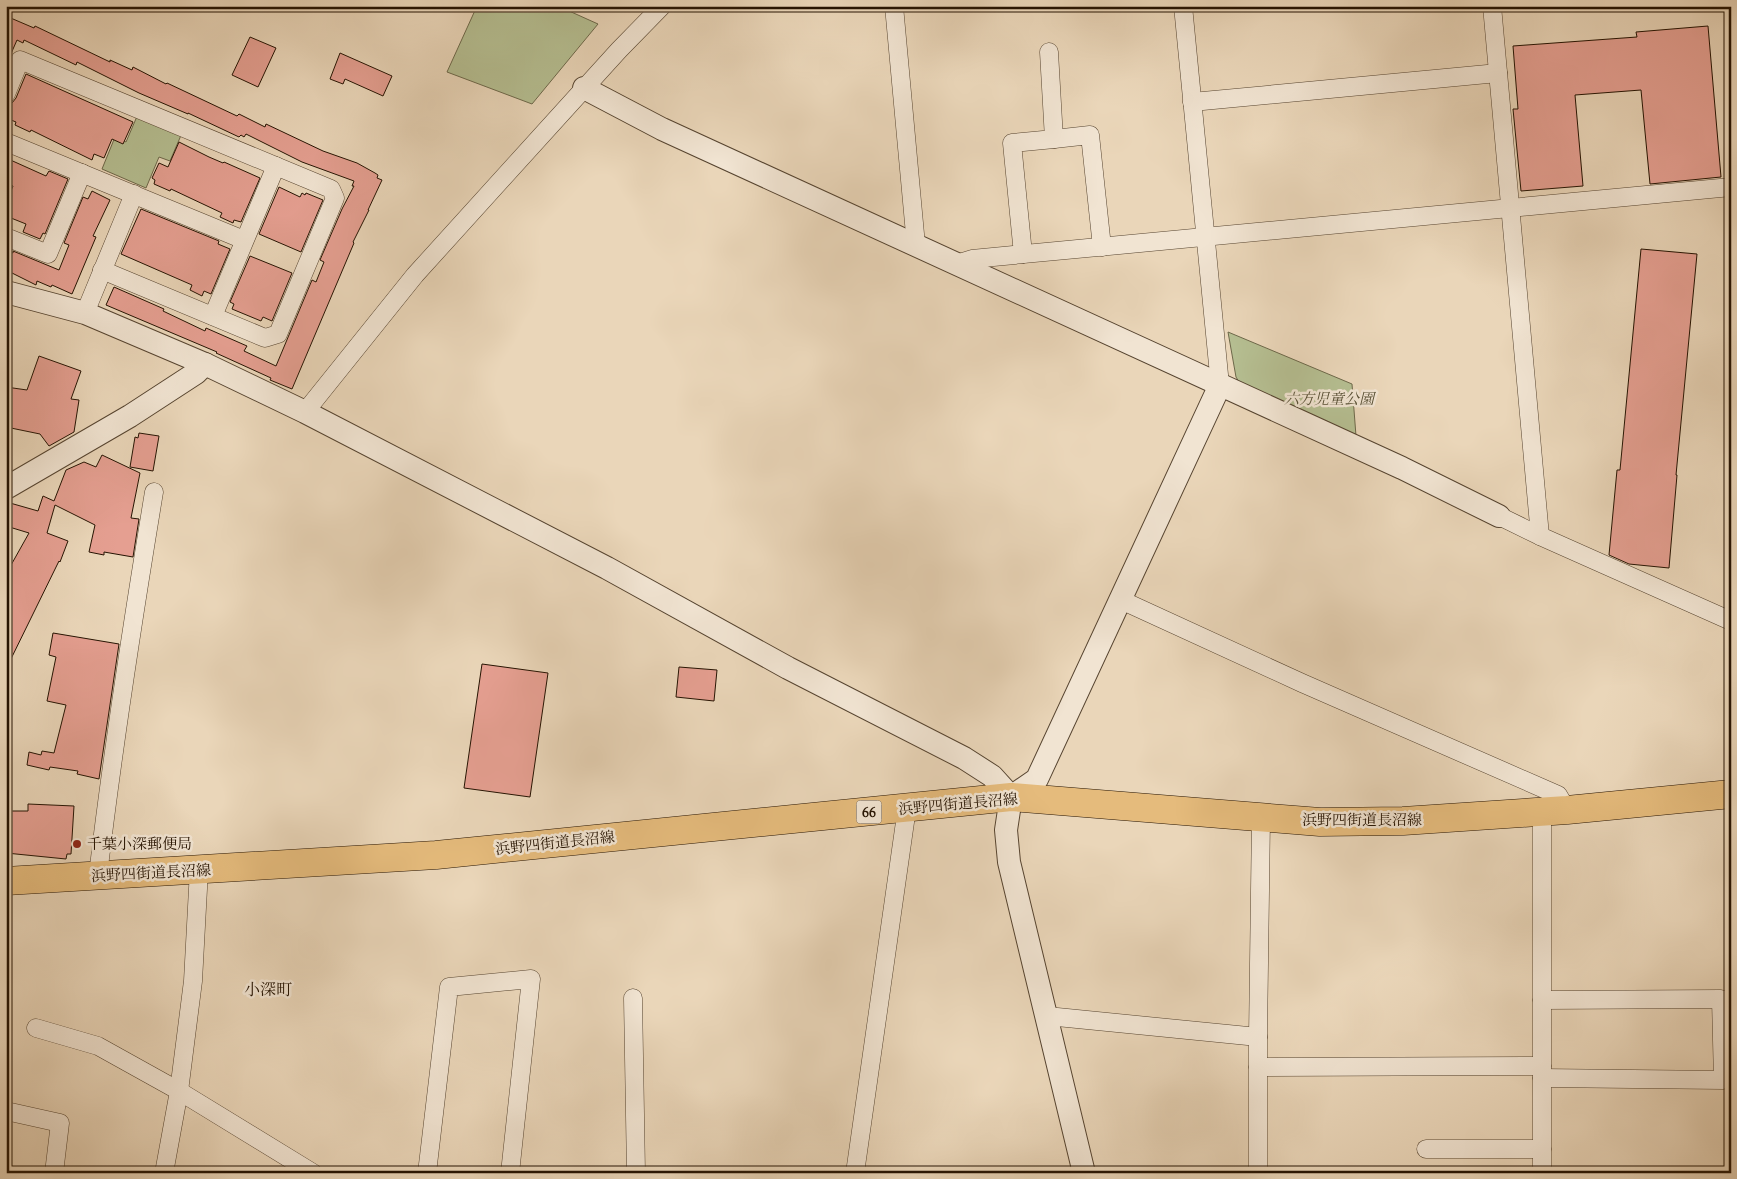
<svg xmlns="http://www.w3.org/2000/svg" width="1737" height="1179" font-family="'Sorts Mill Goudy','Noto Serif JP',serif">
<style>
.green{fill:#b5be91;stroke:#6d684a}
.building{fill:#e59f91;stroke:#251302}
.lines{fill:none;stroke-linecap:round;stroke-linejoin:round}
.minor-casing{stroke:#564430;stroke-width:19}
.tertiary-casing{stroke:#564430;stroke-width:24}
.primary-casing{stroke:#251302;stroke-width:29}
.minor{stroke:#f1e4d2;stroke-width:18}
.tertiary{stroke:#f1e4d2;stroke-width:22}
.primary{stroke:#e5bb7c;stroke-width:28}
.poi-dot{fill:#8f2418;stroke:#f1e4d2;stroke-width:2}
.labels{text-anchor:middle;stroke-width:5;stroke-linejoin:round;paint-order:stroke}
.shield{fill:#f1e4d2;stroke:#625240;stroke-width:1}
.shield-label{font-size:14px;font-weight:bold;fill:#251302}
.park-label{font-size:15px;font-style:italic;fill:#574f34;stroke:#f1e4d2}
.street-label{font-size:15px;fill:#251302;stroke:#f1e4d2}
.poi-label{font-size:15px;fill:#251302;stroke:#f1e4d2;text-anchor:start}
.neighbourhood-label{font-size:16px;fill:#251302;stroke:#f1e4d2}
</style>
<rect width="100%" height="100%" fill="#ead6b9"/>
<filter id="stains"><feTurbulence type="fractalNoise" baseFrequency=".004" numOctaves="4"/><feColorMatrix values="0 0 0 0 .2 0 0 0 0 .09 0 0 0 0 .02 0 0 0 .5 -.17"/></filter>
<radialGradient id="worn" r=".72"><stop offset=".6" stop-color="#630" stop-opacity="0"/><stop offset="1" stop-color="#630" stop-opacity=".3"/></radialGradient>
<g class="green">
<path d="M 477,6 L 558,6 L 598,24 L 532,104 L 447,72 Z"/>
<path d="M 138,114 L 182,133 L 170,161 L 159,157 L 146,188 L 102,169 L 115,137 L 126,142 Z"/>
<path d="M 1228,332 L 1352,384 L 1356,436 L 1242,387 L 1236,377 Z"/>
</g>
<g class="building">
<path d="M 6,16 L 34,28 L 35,26 L 110,62 L 110,60 L 132,70 L 133,67 L 166,84 L 167,83 L 237,116 L 239,114 L 265,127 L 266,124 L 323,151 L 357,163 L 375,173 L 378,175 L 377,178 L 382,180 L 368,210 L 369,210 L 353,242 L 354,243 L 292,389 L 270,380 L 271,378 L 216,353 L 217,352 L 106,305 L 114,287 L 164,309 L 163,311 L 205,331 L 206,328 L 247,346 L 244,351 L 276,366 L 312,280 L 316,282 L 324,262 L 320,260 L 342,209 L 354,186 L 352,186 L 354,181 L 302,162 L 246,134 L 244,137 L 241,135 L 239,137 L 188,113 L 188,114 L 139,93 L 77,62 L 76,65 L 24,40 L 23,43 L 17,40 L 6,65 Z"/>
<path d="M 1708,26 L 1721,177 L 1650,184 L 1641,90 L 1575,95 L 1583,186 L 1521,191 L 1513,109 L 1518,109 L 1513,46 L 1637,37 L 1636,32 Z"/>
<path d="M 250,37 L 276,48 L 258,87 L 232,75 Z"/>
<path d="M 340,53 L 392,76 L 383,96 L 345,79 L 343,84 L 330,79 Z"/>
<path d="M 26,74 L 133,122 L 123,144 L 112,139 L 104,158 L 94,154 L 92,160 L 31,130 L 30,132 L 15,125 L 16,122 L 6,118 L 6,104 L 12,103 L 16,98 Z"/>
<path d="M 179,142 L 209,157 L 223,163 L 224,162 L 260,178 L 241,222 L 234,220 L 233,223 L 220,217 L 222,213 L 171,189 L 170,191 L 154,184 L 155,180 L 152,178 L 159,163 L 168,167 Z"/>
<path d="M 6,158 L 46,176 L 49,171 L 68,179 L 45,234 L 43,233 L 40,239 L 23,232 L 26,224 L 6,216 L 6,203 L 13,186 L 6,183 Z"/>
<path d="M 279,187 L 300,197 L 302,193 L 305,195 L 306,193 L 323,200 L 301,252 L 259,234 Z"/>
<path d="M 92,191 L 110,200 L 93,236 L 96,237 L 72,294 L 52,285 L 51,287 L 37,281 L 36,285 L 6,270 L 6,259 L 10,252 L 13,253 L 13,251 L 59,270 L 69,245 L 64,243 L 83,197 L 88,199 Z"/>
<path d="M 141,209 L 219,241 L 218,244 L 230,249 L 211,294 L 204,291 L 202,296 L 190,290 L 192,285 L 121,254 Z"/>
<path d="M 1641,249 L 1697,254 L 1676,475 L 1677,475 L 1669,568 L 1629,564 L 1609,555 L 1617,470 L 1620,470 Z"/>
<path d="M 250,256 L 292,273 L 272,321 L 263,317 L 261,321 L 232,309 L 234,304 L 230,302 Z"/>
<path d="M 39,356 L 81,371 L 71,399 L 79,400 L 74,432 L 49,446 L 40,434 L 6,427 L 6,387 L 27,390 Z"/>
<path d="M 139,433 L 159,436 L 153,471 L 130,467 L 135,437 L 138,438 Z"/>
<path d="M 102,455 L 140,473 L 131,518 L 139,519 L 133,557 L 104,552 L 104,555 L 89,552 L 95,525 L 55,505 L 47,533 L 68,541 L 60,562 L 59,561 L 6,669 L 6,574 L 29,533 L 6,526 L 6,515 L 10,503 L 38,511 L 43,496 L 54,501 L 66,470 L 84,462 L 96,467 Z"/>
<path d="M 53,633 L 119,644 L 99,779 L 77,774 L 78,771 L 50,767 L 49,770 L 27,765 L 29,752 L 41,755 L 42,751 L 54,753 L 66,705 L 47,701 L 56,657 L 49,655 Z"/>
<path d="M 482,664 L 548,673 L 530,797 L 464,788 Z"/>
<path d="M 679,667 L 717,670 L 714,701 L 676,697 Z"/>
<path d="M 28,804 L 74,806 L 71,854 L 67,854 L 66,859 L 6,853 L 9,811 L 28,811 Z"/>
</g>
<g class="lines">
<g class="minor-casing">
<g id="minor">
<path d="M 894,6 L 916,245"/>
<path d="M 1183,6 L 1220,385"/>
<path d="M 1492,6 L 1540,536"/>
<path d="M 6,94 L 20,60 L 331,189 L 335,198 L 278,334 L 265,338 L 102,270"/>
<path d="M 1192,102 L 1498,73"/>
<path d="M 1054,139 L 1090,135 L 1102,247"/>
<path d="M 6,142 L 244,240"/>
<path d="M 6,237 L 48,254 L 82,173"/>
<path d="M 1023,254 L 1012,143 L 1054,139 L 1049,52"/>
<path d="M 956,264 L 972,259 L 1731,187"/>
<path d="M 85,313 L 134,194"/>
<path d="M 213,316 L 276,166"/>
<path d="M 305,412 L 415,275 L 619,50 L 662,6"/>
<path d="M 1499,516 L 1540,536 L 1731,621"/>
<path d="M 1121,600 L 1302,683 L 1558,795 L 1567,810"/>
<path d="M 1542,812 L 1542,1173"/>
<path d="M 98,875 C 113,747 133,619 154,492"/>
<path d="M 633,998 L 636,1173"/>
<path d="M 1542,1000 L 1721,999 L 1723,1080 L 1542,1078"/>
<path d="M 1047,1016 L 1258,1037"/>
<path d="M 36,1028 L 98,1046 L 179,1091 L 313,1173"/>
<path d="M 1258,1067 L 1542,1066"/>
<path d="M 6,1111 L 60,1123 L 54,1173"/>
<path d="M 1426,1149 L 1542,1149"/>
<path d="M 164,1173 L 179,1091 L 193,981 L 199,870"/>
<path d="M 427,1173 L 449,987 L 531,979 L 510,1173"/>
<path d="M 855,1173 L 907,808"/>
<path d="M 1258,1173 L 1258,1037 L 1261,818"/>
</g>
</g>
<g class="tertiary-casing">
<g id="tertiary">
<path d="M 584,88 L 662,129 L 1402,468 L 1499,516"/>
<path d="M 6,292 L 85,313 L 205,364 L 305,412 L 607,568 L 788,668 L 964,758 L 992,776 L 1011,797 L 1006,830 L 1009,862 L 1084,1173"/>
<path d="M 6,488 L 130,416 L 196,373 L 205,364"/>
<path d="M 1011,797 L 1037,779 L 1220,385"/>
</g>
</g>
<g class="primary-casing">
<path id="primary" d="M 6,881 L 436,855 L 1011,797 L 1320,822 L 1403,821 L 1567,810 L 1731,794"/>
</g>
<use href="#minor" class="minor"/>
<use href="#tertiary" class="tertiary"/>
<use href="#primary" class="primary"/>
</g>
<circle class="poi-dot" cx="77" cy="844" r="5"/>
<g class="labels">
<rect class="shield" x="856.5" y="800.5" width="25" height="23" rx="4"/>
<g class="shield-label">
<text x="869" y="817">66</text>
</g>
<g class="park-label">
<text x="1329" y="404">六方児童公園</text>
</g>
<g class="street-label">
<text transform="translate(958 804) rotate(-5)" y="5">浜野四街道長沼線</text>
<text x="1362" y="825">浜野四街道長沼線</text>
<text transform="translate(555 843) rotate(-6)" y="5">浜野四街道長沼線</text>
<text transform="translate(151 873) rotate(-3)" y="5">浜野四街道長沼線</text>
</g>
<g class="poi-label">
<text x="87" y="849">千葉小深郵便局</text>
</g>
<g class="neighbourhood-label">
<text x="268" y="995">小深町</text>
</g>
</g>
<rect width="1737" height="1179" fill="none" stroke="#ead6b9" stroke-width="25"/>
<rect x="8" y="8" width="1722" height="1164" fill="none" stroke="#251302" stroke-width="2.5"/>
<rect x="12" y="12" width="1712" height="1154" fill="none" stroke="#251302"/>
<rect width="100%" height="100%" filter="url(#stains)"/>
<rect width="100%" height="100%" fill="url(#worn)"/>
</svg>
